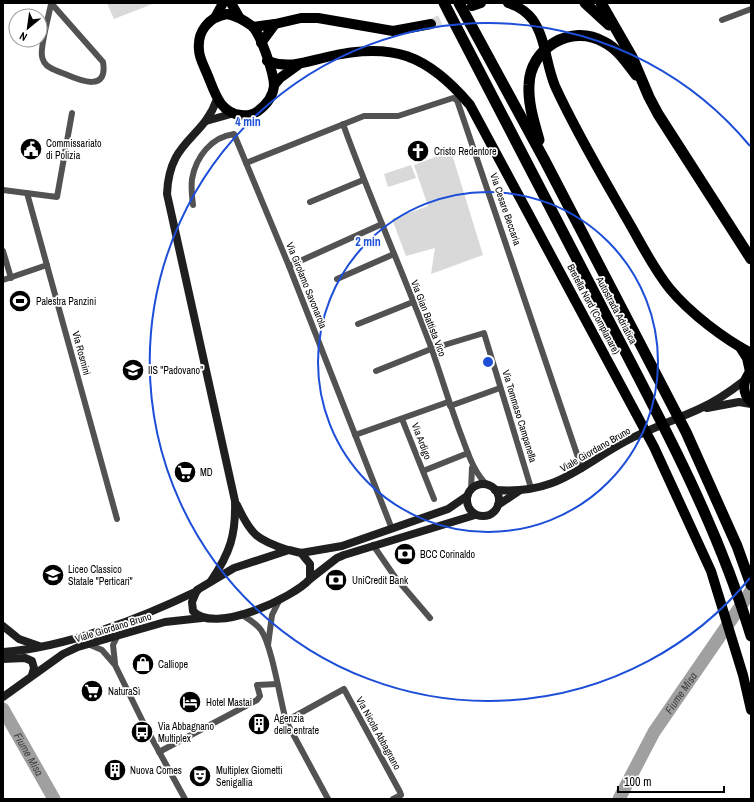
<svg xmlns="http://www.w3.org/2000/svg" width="754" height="802" font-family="'Archivo Narrow',sans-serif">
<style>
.park{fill:#d9d9d9}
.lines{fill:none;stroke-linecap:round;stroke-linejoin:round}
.river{stroke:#a0a0a0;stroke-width:13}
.primary-tunnel{stroke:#d9d9d9;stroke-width:10;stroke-dasharray:10 5;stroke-linecap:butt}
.minor{stroke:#525252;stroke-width:6}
.secondary{stroke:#1f1f1f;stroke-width:8}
.primary{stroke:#000;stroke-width:10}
.motorway{stroke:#000;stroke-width:11}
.ring{fill:none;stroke:#1d4ed8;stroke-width:2}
.labels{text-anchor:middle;stroke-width:3.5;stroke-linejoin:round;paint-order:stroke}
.poi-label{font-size:10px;fill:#000;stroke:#fff;text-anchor:start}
.street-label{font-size:10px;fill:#000;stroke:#fff}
.water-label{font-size:11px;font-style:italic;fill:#414141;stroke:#fff}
.centre{fill:#1d4ed8;stroke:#fff;stroke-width:2}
.ring-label{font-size:12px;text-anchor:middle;font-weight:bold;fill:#1d4ed8;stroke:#fff;stroke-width:3.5;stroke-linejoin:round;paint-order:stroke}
</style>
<rect width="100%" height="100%" fill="#fff"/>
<g class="park">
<path d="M 107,3 L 155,3 L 114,19 Z"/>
<path d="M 451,151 L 483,255 L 431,274 L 435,248 L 406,256 L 392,219 L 428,206 L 414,165 Z"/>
<path d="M 411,165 L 416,178 L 388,187 L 384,174 Z"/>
</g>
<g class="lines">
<g class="river">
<path id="s1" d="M 3,709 L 54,799"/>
<path id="s2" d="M 619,799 L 654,732 L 751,591"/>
</g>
<path class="primary-tunnel" d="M 431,24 L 469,7"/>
<g class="minor">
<path d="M 51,3 L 103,62 C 108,92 81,81 65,74 C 58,71 48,69 44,62 C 43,60 42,58 42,56 C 40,47 49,15 51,4"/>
<path d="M 722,20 L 751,9"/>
<path d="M 343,124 C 370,199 403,272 431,347 C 442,378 451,409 463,440 C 469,456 474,472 487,485"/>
<path d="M 246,163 L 364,116 L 398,116 L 453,98 L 457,100 L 582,469"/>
<path d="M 3,190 L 57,197 L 72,113"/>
<path d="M 27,193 L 117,519"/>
<path d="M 310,202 L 363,180"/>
<path d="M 193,205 C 192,197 191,187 192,179 C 196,157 211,137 234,134 L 289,266 L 392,529"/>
<path d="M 3,251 L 11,278"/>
<path d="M 289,266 L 382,224"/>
<path d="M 337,279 L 394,254"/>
<path d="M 3,280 L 47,265"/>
<path d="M 358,324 L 413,302"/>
<path d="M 376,371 L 431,349 L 484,333 L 531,488"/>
<path d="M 450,406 L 500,388"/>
<path d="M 402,419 L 434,499"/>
<path d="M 355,435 L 448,402"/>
<path d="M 423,471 L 468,453"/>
<path d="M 471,490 L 472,468"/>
<path d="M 373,545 L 395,577 L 430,618"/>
<path d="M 241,614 C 248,619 256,623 261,630 C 272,646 280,699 286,721 L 344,689 L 400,792 L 401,795 L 393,799"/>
<path d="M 88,644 L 102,650 L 115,665 L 145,726 L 185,799"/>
<path d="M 268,645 L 272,615 L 280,599"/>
<path d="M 115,663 L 113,645 L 118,635"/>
<path d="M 286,721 L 328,799"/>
<path d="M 159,752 L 257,700 L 260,696 L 257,685 L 277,684"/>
</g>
<g class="secondary">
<path d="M 206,121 L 231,114"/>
<path d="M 707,408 L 739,402 L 751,404"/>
<circle cx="483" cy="500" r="16"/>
<path d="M 495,490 C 561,495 581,463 634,437 C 655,427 677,419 699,409 C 715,402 731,391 745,380"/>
<path d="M 237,505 C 251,535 257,540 288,550"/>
<path d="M 498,505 L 519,491"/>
<path d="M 301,553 L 310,564 L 310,579 C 293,598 214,635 193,611 L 192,602 L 197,590 L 234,568 L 289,550 L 301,553 L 342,546 L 448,509 L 467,496"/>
<path d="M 310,579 L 337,558 L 344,555 L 475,515"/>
<path d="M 211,581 C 230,553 236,535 235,501 L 167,194 C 169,139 203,140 217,99"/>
<path d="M 3,626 L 19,639 L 39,646"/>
<path d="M 3,652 C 65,648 141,618 197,591"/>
<path d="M 3,659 L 25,658 L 32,661 L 34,668 L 32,675"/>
<path d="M 3,697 L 63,654 L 78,647 L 165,622 L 202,618"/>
</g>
<g class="primary">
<path d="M 231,3 L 239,17"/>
<path d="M 508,3 C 518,6 527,12 533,20 C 546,39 546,65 555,86 C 575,130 600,172 624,214 C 639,239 652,267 670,289 C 690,313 724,339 751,353"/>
<path d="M 472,6 L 481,3"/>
<path d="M 227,14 C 237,16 244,20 252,26 C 261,35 274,73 274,86 C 273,96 266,105 258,111 C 254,114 247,116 241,115 C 220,113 215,93 208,76 C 205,68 199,58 199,50 C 197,31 209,17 227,14 Z"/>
<path d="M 216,16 L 223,3"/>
<path d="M 253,27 L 275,24 L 301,18 L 318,18 L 393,31 L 431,24"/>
<path d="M 261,43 L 275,24"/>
<path d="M 267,61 C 289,69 306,62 327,57 C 392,41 428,55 470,105 L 654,447 L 711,571 L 743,675 L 751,710"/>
<path d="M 274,85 L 280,78 L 298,65"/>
<path d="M 740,347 L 747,358 L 750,372"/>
<path d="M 751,371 C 742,381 742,393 751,402"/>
</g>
<g class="motorway">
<path d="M 444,3 C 498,108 552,213 607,317 C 661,420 717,524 751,636"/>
<path d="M 459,3 L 545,161 L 686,432 L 737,546 L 751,585"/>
<path d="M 585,3 L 609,25"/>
<path d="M 601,3 L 632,57 L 649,97 L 658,114 L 751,259"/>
<path d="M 539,140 C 534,122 528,104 529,85 C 530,48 571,23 604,42 C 618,49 627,63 636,75"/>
</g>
</g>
<g class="ring">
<circle cx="488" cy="362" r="170"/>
<path d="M750 578A339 339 0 1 1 750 146"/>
</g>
<defs>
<g id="civic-disc" transform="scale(1.15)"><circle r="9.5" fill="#000" stroke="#fff"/><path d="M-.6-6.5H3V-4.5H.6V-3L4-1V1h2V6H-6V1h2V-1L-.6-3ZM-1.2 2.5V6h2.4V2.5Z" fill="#fff"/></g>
<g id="church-disc" transform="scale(1.15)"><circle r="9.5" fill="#000" stroke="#fff"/><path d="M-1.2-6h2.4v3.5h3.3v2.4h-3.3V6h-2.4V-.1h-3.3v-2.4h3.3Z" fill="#fff"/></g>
<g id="stadium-disc" transform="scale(1.15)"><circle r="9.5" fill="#000" stroke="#fff"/><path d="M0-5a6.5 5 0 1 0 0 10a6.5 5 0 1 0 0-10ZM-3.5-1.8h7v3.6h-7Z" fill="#fff"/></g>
<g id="school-disc" transform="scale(1.15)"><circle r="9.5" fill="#000" stroke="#fff"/><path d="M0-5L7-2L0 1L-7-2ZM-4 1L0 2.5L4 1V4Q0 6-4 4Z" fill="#fff"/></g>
<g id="supermarket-disc" transform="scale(1.15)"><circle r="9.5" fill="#000" stroke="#fff"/><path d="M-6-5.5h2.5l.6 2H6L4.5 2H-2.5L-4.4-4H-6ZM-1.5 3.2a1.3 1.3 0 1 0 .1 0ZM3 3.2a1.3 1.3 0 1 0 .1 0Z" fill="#fff"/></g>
<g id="bank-disc" transform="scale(1.15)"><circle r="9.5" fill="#000" stroke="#fff"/><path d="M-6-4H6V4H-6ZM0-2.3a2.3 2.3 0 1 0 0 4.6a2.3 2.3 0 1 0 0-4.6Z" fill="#fff"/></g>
<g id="shop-disc" transform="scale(1.15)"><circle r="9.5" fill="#000" stroke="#fff"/><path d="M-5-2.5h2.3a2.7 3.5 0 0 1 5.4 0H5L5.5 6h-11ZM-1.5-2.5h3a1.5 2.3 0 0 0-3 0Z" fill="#fff"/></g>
<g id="hotel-disc" transform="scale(1.15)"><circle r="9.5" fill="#000" stroke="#fff"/><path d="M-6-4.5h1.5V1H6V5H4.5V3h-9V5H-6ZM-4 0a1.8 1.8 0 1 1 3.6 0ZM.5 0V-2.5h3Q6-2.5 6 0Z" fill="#fff"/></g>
<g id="building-disc" transform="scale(1.15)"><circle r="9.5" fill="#000" stroke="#fff"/><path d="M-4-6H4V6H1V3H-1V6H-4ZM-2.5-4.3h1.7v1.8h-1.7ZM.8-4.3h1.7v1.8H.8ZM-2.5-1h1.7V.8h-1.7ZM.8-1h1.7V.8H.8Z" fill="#fff"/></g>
<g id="bus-disc" transform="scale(1.15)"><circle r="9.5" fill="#000" stroke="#fff"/><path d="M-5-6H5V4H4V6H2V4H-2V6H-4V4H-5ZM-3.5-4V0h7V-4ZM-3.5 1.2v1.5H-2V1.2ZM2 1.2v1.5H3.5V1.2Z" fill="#fff"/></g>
<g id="theatre-disc" transform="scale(1.15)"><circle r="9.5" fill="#000" stroke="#fff"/><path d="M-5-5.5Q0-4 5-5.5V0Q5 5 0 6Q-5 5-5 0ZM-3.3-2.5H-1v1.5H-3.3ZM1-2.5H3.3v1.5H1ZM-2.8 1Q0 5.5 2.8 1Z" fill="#fff"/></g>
</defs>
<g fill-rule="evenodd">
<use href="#civic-disc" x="31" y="149"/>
<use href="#church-disc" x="418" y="151"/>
<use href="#stadium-disc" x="20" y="301"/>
<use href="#school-disc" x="133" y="370"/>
<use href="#supermarket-disc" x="185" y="472"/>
<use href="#bank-disc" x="405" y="554"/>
<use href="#school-disc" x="53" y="575"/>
<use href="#bank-disc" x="336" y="580"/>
<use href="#shop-disc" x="143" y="664"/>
<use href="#supermarket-disc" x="92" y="691"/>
<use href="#hotel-disc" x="190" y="702"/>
<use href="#building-disc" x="259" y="724"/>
<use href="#bus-disc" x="142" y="732"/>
<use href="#building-disc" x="115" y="770"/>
<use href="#theatre-disc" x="200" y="776"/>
</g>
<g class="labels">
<g class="poi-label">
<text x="46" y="147">Commissariato<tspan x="46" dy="12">di Polizia</tspan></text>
<text x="434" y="155">Cristo Redentore</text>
<text x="36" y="305">Palestra Panzini</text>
<text x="148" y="374">IIS "Padovano"</text>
<text x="200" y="476">MD</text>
<text x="420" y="558">BCC Corinaldo</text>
<text x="68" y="573">Liceo Classico<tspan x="68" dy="12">Statale "Perticari"</tspan></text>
<text x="352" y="584">UniCredit Bank</text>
<text x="158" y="668">Calliope</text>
<text x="108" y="695">NaturaSì</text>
<text x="206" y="706">Hotel Mastai</text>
<text x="274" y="722">Agenzia<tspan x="274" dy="12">delle entrate</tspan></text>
<text x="158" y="730">Via Abbagnano<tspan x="158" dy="12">Multiplex</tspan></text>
<text x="130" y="774">Nuova Comes</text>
<text x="216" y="774">Multiplex Giometti<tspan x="216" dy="12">Senigallia</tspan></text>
</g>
<g class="street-label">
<text transform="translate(506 209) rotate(71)" y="4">Via Cesare Beccaria</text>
<text transform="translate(307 285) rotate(68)" y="4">Via Girolamo Savonarola</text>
<text transform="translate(594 309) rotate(62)" y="4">Bretella Nord (Complanare)</text>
<text transform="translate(617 310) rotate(62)" y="4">Autostrada Adriatica</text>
<text transform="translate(429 318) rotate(69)" y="4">Via Gian Battista Vico</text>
<text transform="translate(82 353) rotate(75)" y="4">Via Rosmini</text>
<text transform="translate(520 416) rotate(73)" y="4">Via Tommaso Campanella</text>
<text transform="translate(422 441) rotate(69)" y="4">Via Ardigo</text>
<text transform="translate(595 449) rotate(-30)" y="4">Viale Giordano Bruno</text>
<text transform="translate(113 627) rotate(-17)" y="4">Viale Giordano Bruno</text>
<text transform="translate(379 733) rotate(61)" y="4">Via Nicola Abbagnano</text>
</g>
<g class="water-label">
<text dy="4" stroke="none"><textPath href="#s2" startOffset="123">Fiume Misa</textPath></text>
<text dy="4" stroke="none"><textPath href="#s1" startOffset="52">Fiume Misa</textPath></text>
</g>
</g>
<circle cx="488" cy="362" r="6" class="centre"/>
<g class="ring-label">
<text x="248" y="126">4 min</text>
<text x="368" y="246">2 min</text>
</g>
<rect width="754" height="802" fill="none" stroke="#000000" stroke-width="8"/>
<g transform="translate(28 28) rotate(209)"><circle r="19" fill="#ffffff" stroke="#999999"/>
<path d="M0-3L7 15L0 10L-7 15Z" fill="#000000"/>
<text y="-6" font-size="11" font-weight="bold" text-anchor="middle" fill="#000000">N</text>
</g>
<path d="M618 786v6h106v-6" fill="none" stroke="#000000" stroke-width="2"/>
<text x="624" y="786" font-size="12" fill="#000000" stroke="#ffffff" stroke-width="3" paint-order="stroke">100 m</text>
</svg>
